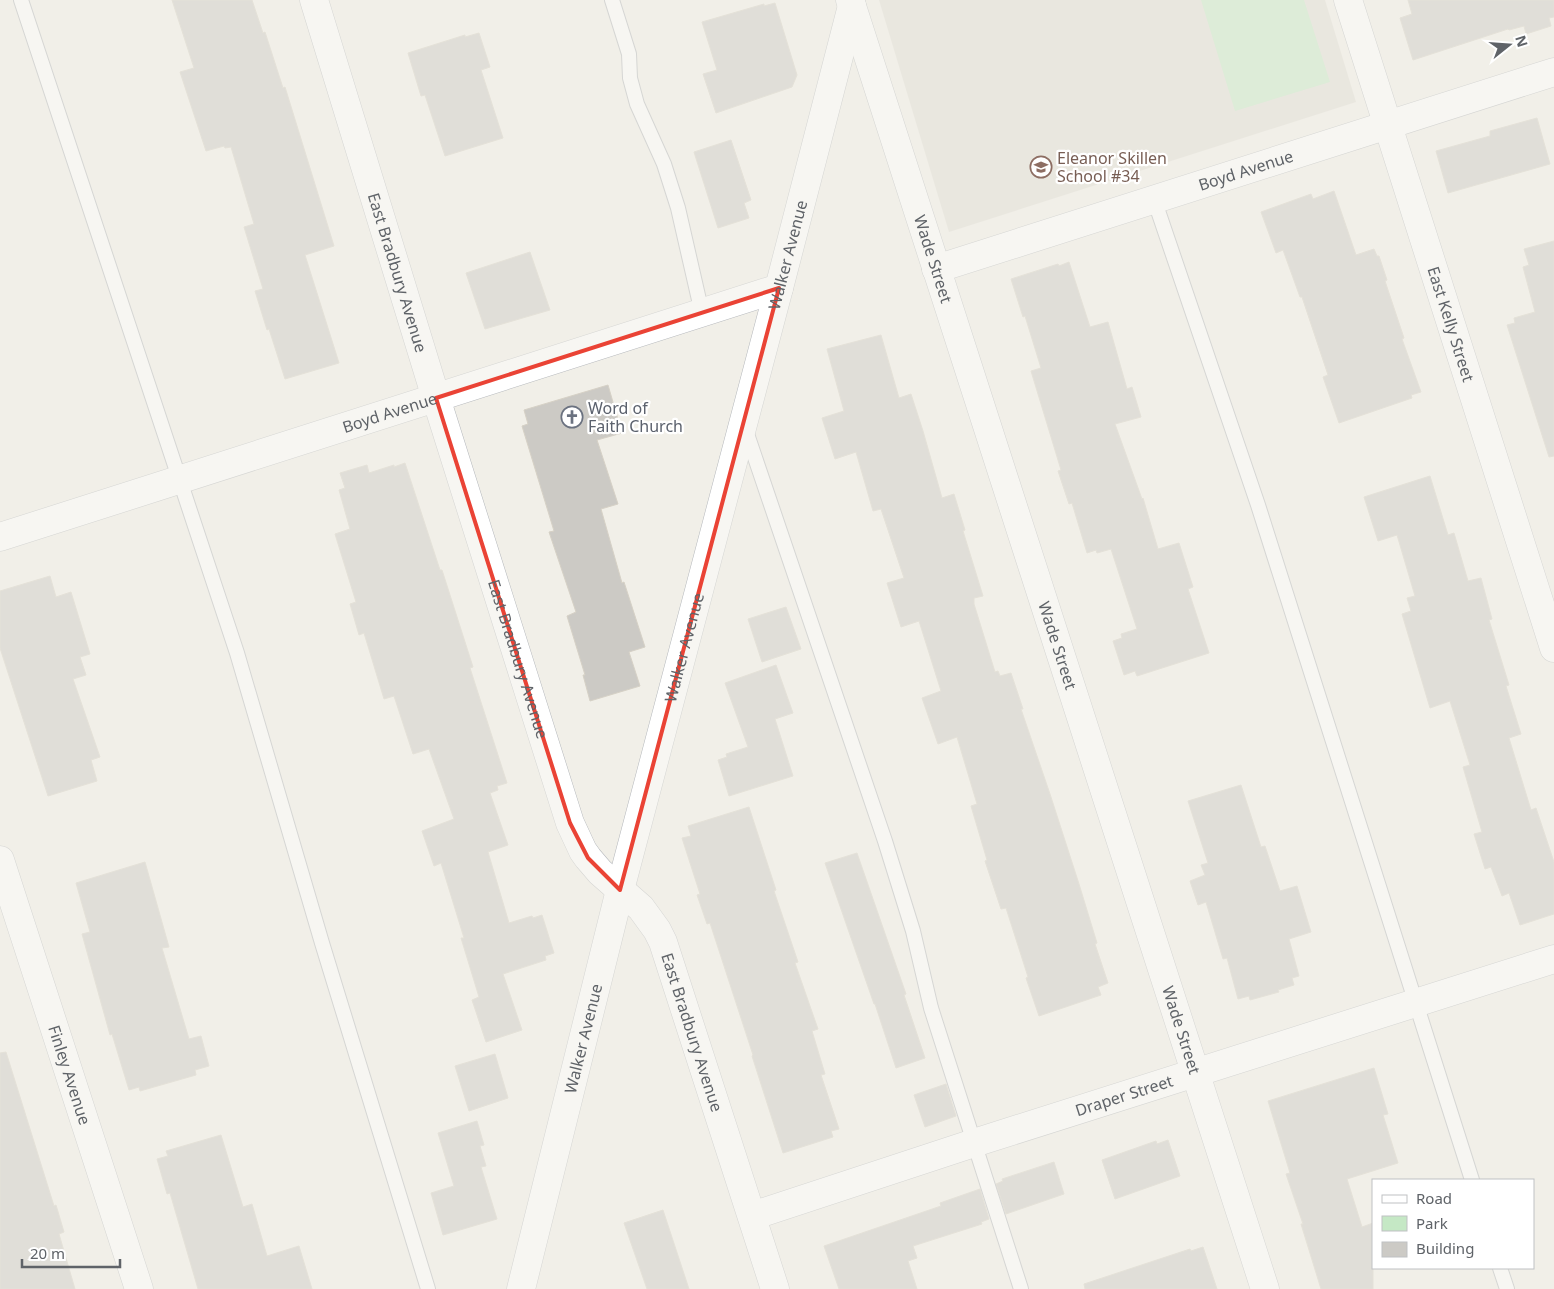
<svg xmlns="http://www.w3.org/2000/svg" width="1554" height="1289" font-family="'Noto Sans',sans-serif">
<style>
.education{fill:#e1ded6}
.green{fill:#c5e8c5}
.building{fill:#cccac5;stroke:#d6d1c6}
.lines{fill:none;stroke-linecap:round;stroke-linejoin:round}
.lane-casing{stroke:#b5b8bc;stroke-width:16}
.street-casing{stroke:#b5b8bc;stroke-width:29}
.lane{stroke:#fff;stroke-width:14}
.street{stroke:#fff;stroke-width:28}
.marked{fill:none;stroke:#ea4335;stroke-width:4;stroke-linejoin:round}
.labels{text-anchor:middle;stroke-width:4.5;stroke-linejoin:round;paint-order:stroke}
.education-label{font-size:16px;fill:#785e54;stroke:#fff;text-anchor:start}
.street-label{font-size:16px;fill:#5f6368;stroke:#fff}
.worship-label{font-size:16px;fill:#5b616d;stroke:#fff;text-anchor:start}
</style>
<rect width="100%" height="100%" fill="#f1efe8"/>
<path class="education" d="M 879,0 L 1325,0 L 1356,102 L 949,232 Z"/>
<path class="green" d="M 1201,0 L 1304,0 L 1330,82 L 1235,111 Z"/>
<g class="building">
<path d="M 172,0 L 252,0 L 263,33 L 265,32 L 283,88 L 285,87 L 334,246 L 305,255 L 339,363 L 285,379 L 269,329 L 267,330 L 255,291 L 263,289 L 244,227 L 254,224 L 231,147 L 225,148 L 224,146 L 206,151 L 180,72 L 194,68 Z"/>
<path d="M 1408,0 L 1554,0 L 1554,17 L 1549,18 L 1551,26 L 1526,34 L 1524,26 L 1509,30 L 1508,29 L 1413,60 L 1400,18 L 1412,14 Z"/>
<path d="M 775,3 L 797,75 L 792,87 L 716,113 L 703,74 L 717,70 L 702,22 L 764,4 L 764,6 Z"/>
<path d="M 479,33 L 490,67 L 481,70 L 503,138 L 445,156 L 425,95 L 421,96 L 408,53 L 465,35 L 465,37 Z"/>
<path d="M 1537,118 L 1550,164 L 1448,193 L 1436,151 L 1490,136 L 1490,131 Z"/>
<path d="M 731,140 L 751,200 L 744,203 L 749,218 L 718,228 L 694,152 Z"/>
<path d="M 1334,191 L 1356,255 L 1374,249 L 1377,256 L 1379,256 L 1387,280 L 1385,281 L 1404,338 L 1402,339 L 1421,392 L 1411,395 L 1412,398 L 1339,423 L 1323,377 L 1328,375 L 1302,297 L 1300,297 L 1283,250 L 1276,253 L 1261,212 L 1311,194 L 1313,199 Z"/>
<path d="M 1554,241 L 1554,456 L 1549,457 L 1507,325 L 1515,323 L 1514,318 L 1535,312 L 1523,267 L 1529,265 L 1524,249 Z"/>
<path d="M 530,252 L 550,310 L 485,329 L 466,273 Z"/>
<path d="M 1069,262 L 1090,327 L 1108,322 L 1127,389 L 1132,387 L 1141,417 L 1115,424 L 1142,499 L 1143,498 L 1158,549 L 1179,543 L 1193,587 L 1188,589 L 1209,653 L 1137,676 L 1135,671 L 1124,675 L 1113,641 L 1122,638 L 1121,634 L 1137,629 L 1111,549 L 1097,553 L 1096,550 L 1087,553 L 1072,503 L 1069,504 L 1058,471 L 1061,470 L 1031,371 L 1041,368 L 1025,316 L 1023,317 L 1011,279 L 1058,264 L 1059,266 Z"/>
<path d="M 881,335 L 899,398 L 911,394 L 923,431 L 942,498 L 954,494 L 965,530 L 963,531 L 983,596 L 974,598 L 974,604 L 995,672 L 998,671 L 1000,676 L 1011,673 L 1023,709 L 1021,709 L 1050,794 L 1079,884 L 1097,943 L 1095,944 L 1108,983 L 1098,987 L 1101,995 L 1039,1016 L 1026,978 L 1028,977 L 1006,908 L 1001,909 L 985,861 L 987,860 L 971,806 L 977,804 L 957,737 L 938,744 L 922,698 L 941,691 L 919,621 L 901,627 L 887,583 L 904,578 L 881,509 L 873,511 L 856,452 L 835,459 L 822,418 L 844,411 L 827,349 Z"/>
<path d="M 608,385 L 622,433 L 597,440 L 618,504 L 601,509 L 622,583 L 624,582 L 645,647 L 629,652 L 640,686 L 590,701 L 583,675 L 585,675 L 567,616 L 576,612 L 549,532 L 554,531 L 522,426 L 528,424 L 524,410 Z"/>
<path d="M 405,463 L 440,570 L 442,570 L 473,667 L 470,668 L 507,783 L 497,786 L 498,790 L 490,793 L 508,845 L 488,852 L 509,923 L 532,916 L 533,918 L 542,915 L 554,953 L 545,956 L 546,960 L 503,974 L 522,1030 L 486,1042 L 472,1000 L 479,997 L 461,938 L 464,938 L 441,863 L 434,866 L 422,831 L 454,819 L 429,749 L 413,754 L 394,696 L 384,699 L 364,633 L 359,635 L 350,604 L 356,602 L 335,534 L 350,529 L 339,490 L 345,488 L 340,473 L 367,465 L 369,473 L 394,465 L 394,467 Z"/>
<path d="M 1430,476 L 1448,535 L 1454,533 L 1468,581 L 1481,578 L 1492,619 L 1489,620 L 1509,685 L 1506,686 L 1521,734 L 1509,738 L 1531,810 L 1536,808 L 1554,862 L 1554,914 L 1520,925 L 1509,893 L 1502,896 L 1491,867 L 1485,869 L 1474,834 L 1482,832 L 1463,767 L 1470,765 L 1450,701 L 1430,708 L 1402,614 L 1411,611 L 1407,598 L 1415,596 L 1397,535 L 1378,541 L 1364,497 Z"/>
<path d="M 50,576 L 56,597 L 71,592 L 90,654 L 80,657 L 86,675 L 73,679 L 100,757 L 91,760 L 97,781 L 48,796 L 0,648 L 0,591 Z"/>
<path d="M 786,607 L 801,649 L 762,662 L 748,619 Z"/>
<path d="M 776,665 L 793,713 L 775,719 L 793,776 L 729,796 L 718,760 L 727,757 L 726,754 L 748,747 L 725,683 Z"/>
<path d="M 1241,785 L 1261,847 L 1265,846 L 1280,891 L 1297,886 L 1311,932 L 1289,939 L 1299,976 L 1292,978 L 1294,985 L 1278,990 L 1279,992 L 1250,1000 L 1249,996 L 1238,999 L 1227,958 L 1223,959 L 1206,902 L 1198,905 L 1190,881 L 1205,875 L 1201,865 L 1208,863 L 1188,801 Z"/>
<path d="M 749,807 L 776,890 L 774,891 L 798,962 L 795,963 L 818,1029 L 812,1031 L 825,1074 L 821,1075 L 839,1129 L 831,1131 L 833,1137 L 783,1153 L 752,1056 L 753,1055 L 739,1012 L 710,923 L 707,924 L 697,895 L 700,894 L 682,838 L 691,836 L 688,826 Z"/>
<path d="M 857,853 L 906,994 L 904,995 L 925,1058 L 896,1068 L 875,1004 L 874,1004 L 825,863 Z"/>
<path d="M 145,862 L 169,947 L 162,948 L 189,1039 L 201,1036 L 209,1066 L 195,1070 L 196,1075 L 140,1091 L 139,1087 L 129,1090 L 112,1034 L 110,1035 L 82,934 L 90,932 L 76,883 Z"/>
<path d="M 6,1052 L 54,1206 L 56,1205 L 64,1232 L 59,1234 L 75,1289 L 0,1289 L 0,1053 Z"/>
<path d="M 495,1054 L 508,1098 L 469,1111 L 455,1066 Z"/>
<path d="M 1374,1068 L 1388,1114 L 1383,1115 L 1398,1163 L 1347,1179 L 1362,1227 L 1373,1223 L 1373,1289 L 1321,1289 L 1301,1224 L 1303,1224 L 1286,1174 L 1290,1173 L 1268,1101 Z"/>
<path d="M 946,1084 L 956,1116 L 925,1127 L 914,1095 Z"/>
<path d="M 477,1121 L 484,1145 L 480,1146 L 486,1166 L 481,1167 L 497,1219 L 443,1235 L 431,1193 L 454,1186 L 438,1133 Z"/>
<path d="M 221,1135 L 243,1207 L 252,1204 L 267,1256 L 299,1246 L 312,1289 L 198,1289 L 170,1193 L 167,1194 L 157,1159 L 168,1156 L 166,1151 Z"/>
<path d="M 1168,1140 L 1180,1176 L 1115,1199 L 1102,1160 L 1156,1141 L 1157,1144 Z"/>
<path d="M 1054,1162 L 1064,1194 L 1006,1214 L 996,1184 L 1003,1181 L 1002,1179 Z"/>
<path d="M 980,1189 L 989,1219 L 981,1222 L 982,1224 L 913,1246 L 917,1258 L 908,1261 L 917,1289 L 839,1289 L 824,1246 L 941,1206 L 940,1203 Z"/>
<path d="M 663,1210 L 689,1289 L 647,1289 L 624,1223 Z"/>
<path d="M 1203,1247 L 1217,1289 L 1085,1289 L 1084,1284 L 1190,1249 L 1191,1251 Z"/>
</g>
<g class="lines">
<g class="lane-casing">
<g id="lane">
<path d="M 21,0 L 237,653 L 322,943 L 428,1289"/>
<path d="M 612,0 L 629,54 L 630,78 L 637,104 L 664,164 L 678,208 L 702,313"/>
<path d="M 1154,199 L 1258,505 L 1472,1180"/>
<path d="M 746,431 L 885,841 L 913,931 L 931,1008 L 1021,1289"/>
<path d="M 1500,1268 L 1507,1289"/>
</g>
</g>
<g class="street-casing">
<g id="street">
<path id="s1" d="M 314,0 L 436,398 L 570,823 L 583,851 L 588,858 L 600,872 L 641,908 L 657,930 L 663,942 L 775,1289"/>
<path id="s2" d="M 850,0 L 1265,1289"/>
<path id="s3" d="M 1348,0 L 1554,648"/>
<path id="s4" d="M 936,269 L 1554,72"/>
<path id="s5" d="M 0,537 L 779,288"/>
<path id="s6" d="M 0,860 L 139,1289"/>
<path id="s7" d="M 752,1216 L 974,1143 L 1554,959"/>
<path id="s8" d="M 521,1289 L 620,890 L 779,288 L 852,6"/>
</g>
</g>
<use href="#lane" class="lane"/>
<use href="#street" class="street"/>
</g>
<path d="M0 0H1554V1289H0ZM 779,288 L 620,890 L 588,858 L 570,823 L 436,398 Z" fill="#f1efe8" fill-opacity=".55" fill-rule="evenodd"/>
<path class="marked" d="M 779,288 L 620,890 L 588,858 L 570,823 L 436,398 Z"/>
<defs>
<g id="school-ring" transform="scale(1.125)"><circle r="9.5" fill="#fff" stroke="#8d6e63" stroke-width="1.5"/><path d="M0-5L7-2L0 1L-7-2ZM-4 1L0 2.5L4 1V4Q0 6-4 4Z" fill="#8d6e63"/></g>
<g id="church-ring" transform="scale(1.125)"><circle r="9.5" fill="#fff" stroke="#6b7280" stroke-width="1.5"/><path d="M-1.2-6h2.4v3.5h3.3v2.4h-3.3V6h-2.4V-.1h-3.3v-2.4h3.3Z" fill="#6b7280"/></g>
</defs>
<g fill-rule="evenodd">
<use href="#school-ring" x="1041" y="167"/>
<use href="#church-ring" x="572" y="417"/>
</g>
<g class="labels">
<g class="education-label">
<text x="1057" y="164">Eleanor Skillen<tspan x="1057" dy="18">School #34</tspan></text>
</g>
<g class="street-label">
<text dy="6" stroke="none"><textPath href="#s4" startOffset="325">Boyd Avenue</textPath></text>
<text dy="6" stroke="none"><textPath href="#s8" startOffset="1068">Walker Avenue</textPath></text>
<text dy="6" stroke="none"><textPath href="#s2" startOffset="272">Wade Street</textPath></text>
<text dy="6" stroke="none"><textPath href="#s1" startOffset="285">East Bradbury Avenue</textPath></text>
<text dy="6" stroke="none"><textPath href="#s3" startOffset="340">East Kelly Street</textPath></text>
<text dy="6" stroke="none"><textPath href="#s5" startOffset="409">Boyd Avenue</textPath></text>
<text dy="6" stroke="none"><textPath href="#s2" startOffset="678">Wade Street</textPath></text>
<text dy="6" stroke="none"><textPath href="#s8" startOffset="662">Walker Avenue</textPath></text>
<text dy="6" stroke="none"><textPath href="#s1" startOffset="690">East Bradbury Avenue</textPath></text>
<text dy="6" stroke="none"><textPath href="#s2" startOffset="1082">Wade Street</textPath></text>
<text dy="6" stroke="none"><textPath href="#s1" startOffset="1110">East Bradbury Avenue</textPath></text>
<text dy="6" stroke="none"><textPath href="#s8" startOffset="258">Walker Avenue</textPath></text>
<text dy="6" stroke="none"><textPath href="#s6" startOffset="226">Finley Avenue</textPath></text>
<text dy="6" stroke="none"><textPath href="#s7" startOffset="391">Draper Street</textPath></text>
</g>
<g class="worship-label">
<text x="588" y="414">Word of<tspan x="588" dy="18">Faith Church</tspan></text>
</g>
</g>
<rect x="1372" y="1179" width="162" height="90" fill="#ffffff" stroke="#bfc1c3"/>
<rect x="1382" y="1195" width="25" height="8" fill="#ffffff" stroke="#bfc1c3"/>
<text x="1416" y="1204" font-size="15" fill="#5f6368">Road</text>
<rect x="1382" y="1216" width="25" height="15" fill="#c5e8c5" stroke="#bfc1c3"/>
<text x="1416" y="1229" font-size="15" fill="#5f6368">Park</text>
<rect x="1382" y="1242" width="25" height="15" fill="#cccac5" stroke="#bfc1c3"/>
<text x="1416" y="1254" font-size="15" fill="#5f6368">Building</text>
<g transform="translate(1509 45) rotate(73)" stroke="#ffffff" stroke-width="4" paint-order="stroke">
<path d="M0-4L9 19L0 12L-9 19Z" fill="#5f6368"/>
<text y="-8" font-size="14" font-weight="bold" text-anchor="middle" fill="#5f6368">N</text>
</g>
<path d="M22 1259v8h98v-8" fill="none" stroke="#5f6368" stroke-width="2.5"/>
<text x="30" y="1259" font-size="15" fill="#5f6368" stroke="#ffffff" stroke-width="4" paint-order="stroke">20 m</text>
</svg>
